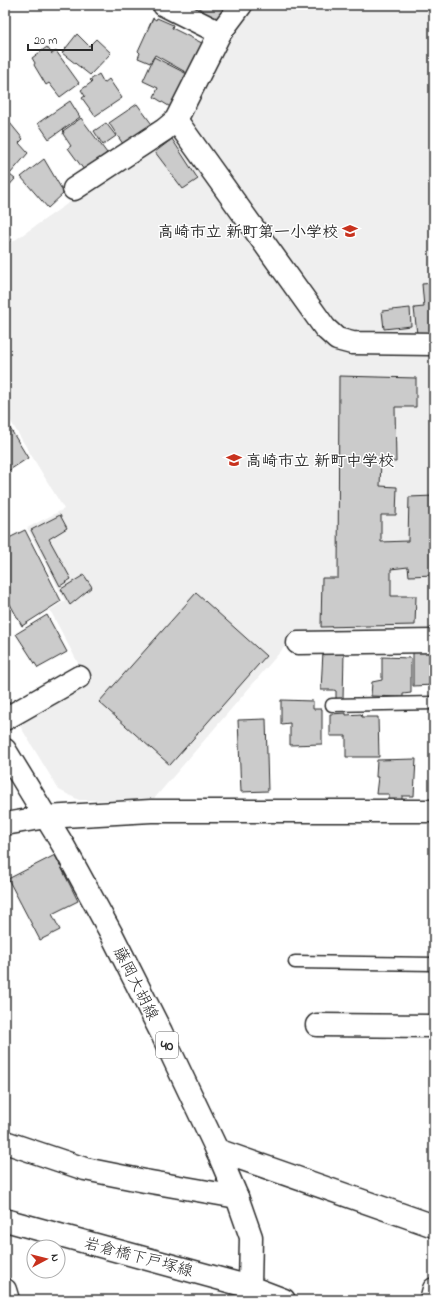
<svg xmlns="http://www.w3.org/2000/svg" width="439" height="1305" font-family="'Indie Flower','Klee One',sans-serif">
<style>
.built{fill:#efefef}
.building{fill:#cbcbcb;stroke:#2b2b2b}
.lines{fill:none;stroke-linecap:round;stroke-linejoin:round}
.service-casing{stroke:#2b2b2b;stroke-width:15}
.minor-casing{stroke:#2b2b2b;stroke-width:25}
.tertiary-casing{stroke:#2b2b2b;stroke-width:25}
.primary-casing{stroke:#2b2b2b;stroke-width:25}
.service{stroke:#fff;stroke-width:12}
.minor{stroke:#fff;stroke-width:22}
.tertiary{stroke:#fff;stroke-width:22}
.primary{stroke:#fff;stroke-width:22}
.labels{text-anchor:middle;stroke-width:3;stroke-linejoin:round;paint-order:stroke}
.shield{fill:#fff;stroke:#6b6b6b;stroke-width:1}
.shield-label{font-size:15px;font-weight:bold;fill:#2b2b2b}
.poi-label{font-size:16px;font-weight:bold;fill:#2b2b2b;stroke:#fff;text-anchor:end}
.street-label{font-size:16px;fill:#2b2b2b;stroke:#fff}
</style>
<rect width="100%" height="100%" fill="#fff"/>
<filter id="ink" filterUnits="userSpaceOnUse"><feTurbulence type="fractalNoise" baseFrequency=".025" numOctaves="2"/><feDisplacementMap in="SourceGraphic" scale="8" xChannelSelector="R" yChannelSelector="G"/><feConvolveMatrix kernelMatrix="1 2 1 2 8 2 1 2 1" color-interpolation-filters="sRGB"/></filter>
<g filter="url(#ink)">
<g class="built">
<path d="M 245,5 L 434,5 L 434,337 L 341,336 L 192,127 L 190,106 Z"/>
<path d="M 175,129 L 323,332 L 434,349 L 434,637 L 293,637 L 153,800 L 79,800 L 59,790 L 17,721 L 88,682 L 50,610 L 65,601 L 27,528 L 64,509 L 5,412 L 5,247 Z"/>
</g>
<g class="building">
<path d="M 202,5 L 229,5 L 217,26 L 196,15 Z"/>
<path d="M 153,18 L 156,20 L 157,18 L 173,25 L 172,28 L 204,44 L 189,74 L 155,55 L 150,63 L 138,58 L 140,53 L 138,51 Z"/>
<path d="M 77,34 L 89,46 L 96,39 L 111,53 L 90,75 L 62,53 Z"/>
<path d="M 47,47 L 52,54 L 56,51 L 79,83 L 60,97 L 49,83 L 46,85 L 34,65 L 35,63 L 32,58 Z"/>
<path d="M 154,57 L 189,75 L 172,108 L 154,97 L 158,88 L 143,81 Z"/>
<path d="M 99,74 L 104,83 L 109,79 L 122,98 L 95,116 L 82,98 L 85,96 L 81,90 L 92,82 L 90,80 Z"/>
<path d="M 70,101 L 80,117 L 49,139 L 38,123 Z"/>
<path d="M 137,104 L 154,127 L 125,147 L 109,123 Z"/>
<path d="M 81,118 L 107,153 L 84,170 L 68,148 L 71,146 L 63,134 L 64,132 L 63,131 Z"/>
<path d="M 10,123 L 23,139 L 19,143 L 28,153 L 10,174 L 5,170 L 5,128 Z"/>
<path d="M 106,123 L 116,136 L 103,145 L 94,131 Z"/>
<path d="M 172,139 L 198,179 L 183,189 L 155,152 Z"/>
<path d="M 44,159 L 64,193 L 48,208 L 21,177 Z"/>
<path d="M 5,171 L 15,179 L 5,190 Z"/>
<path d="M 5,230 L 12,240 L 5,244 Z"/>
<path d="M 434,283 L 434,332 L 417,334 L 414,308 L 424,307 L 422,284 Z"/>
<path d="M 410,308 L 411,326 L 384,329 L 382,311 Z"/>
<path d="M 339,376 L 416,378 L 416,407 L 395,407 L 396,462 L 381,461 L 380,486 L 397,487 L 396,515 L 381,515 L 381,542 L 408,541 L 409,497 L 434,496 L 434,575 L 409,576 L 408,567 L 391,569 L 391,596 L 416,596 L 415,625 L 321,627 L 322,578 L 338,578 Z"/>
<path d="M 5,420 L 28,458 L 5,473 Z"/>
<path d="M 60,515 L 67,528 L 49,539 L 71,579 L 60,586 L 31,530 Z"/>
<path d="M 25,530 L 61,601 L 22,626 L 5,595 L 5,540 Z"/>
<path d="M 84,575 L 92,587 L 70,605 L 61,589 Z"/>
<path d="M 196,593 L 266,656 L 170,765 L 99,702 Z"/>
<path d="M 47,615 L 67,652 L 38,668 L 16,634 Z"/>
<path d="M 413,649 L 434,649 L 434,685 L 413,686 Z"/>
<path d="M 323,651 L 344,652 L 343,700 L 336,700 L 336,691 L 334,690 L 321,690 Z"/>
<path d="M 382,657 L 411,658 L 411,693 L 403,694 L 403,697 L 371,696 L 372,682 L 382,680 Z"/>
<path d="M 281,700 L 313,701 L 313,709 L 322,709 L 322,744 L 290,745 L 290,723 L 281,724 Z"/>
<path d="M 346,713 L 346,715 L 361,714 L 362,717 L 378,717 L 379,757 L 346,757 L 346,736 L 330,736 L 330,714 Z"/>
<path d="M 266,719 L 268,791 L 241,792 L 238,720 Z"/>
<path d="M 416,759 L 414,796 L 402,796 L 402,800 L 389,801 L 389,794 L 376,794 L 378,777 L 376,777 L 377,760 Z"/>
<path d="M 55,855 L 78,901 L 52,914 L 60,930 L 40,940 L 8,879 Z"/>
</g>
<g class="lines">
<g class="service-casing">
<g id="service">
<path d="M 332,705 L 434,703"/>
<path d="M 295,962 L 434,964"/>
</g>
</g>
<g class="minor-casing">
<g id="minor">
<path d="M 164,5 L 220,33"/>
<path d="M 176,120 L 325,328 L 337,339 L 352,343 L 434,344"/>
<path d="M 74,189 L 164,130 L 176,120 L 220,33 L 241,5"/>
<path d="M 298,643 L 434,641"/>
<path d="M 5,719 L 79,677"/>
<path d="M 5,824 L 46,817 L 151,811 L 434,811"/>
<path d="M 317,1025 L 434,1026"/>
<path d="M 5,1142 L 85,1169 L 145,1181 L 237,1197"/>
<path d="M 217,1150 L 434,1226"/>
<path d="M 5,1290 L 8,1300"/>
<path d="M 431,1300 L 434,1289"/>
</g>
</g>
<g class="tertiary-casing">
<path id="tertiary" d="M 5,1220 L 250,1287"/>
</g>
<g class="primary-casing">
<path id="primary" d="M 5,750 L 63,845 L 111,933 L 161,1032 L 217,1150 L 237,1197 L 251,1237 L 250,1287 L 284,1300"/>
</g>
<use href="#service" class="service"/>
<use href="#minor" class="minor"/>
<use href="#tertiary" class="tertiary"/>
<use href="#primary" class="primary"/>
</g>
</g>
<defs>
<g id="school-bare" transform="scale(1.2)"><path d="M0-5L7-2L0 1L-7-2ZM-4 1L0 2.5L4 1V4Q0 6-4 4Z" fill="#c8321e" stroke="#fff" stroke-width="2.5" paint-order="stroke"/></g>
</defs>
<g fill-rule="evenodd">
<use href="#school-bare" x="350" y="231"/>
<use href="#school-bare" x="234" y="460"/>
</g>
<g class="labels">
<rect class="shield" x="156" y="1032" width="22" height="26" rx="3"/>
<g class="shield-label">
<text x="167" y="1050">40</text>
</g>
<g class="poi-label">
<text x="338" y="237">高崎市立 新町第一小学校</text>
<text x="246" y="466" text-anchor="start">高崎市立 新町中学校</text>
</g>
<g class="street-label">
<text transform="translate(137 983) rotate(63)" y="6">藤岡大胡線</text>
<text transform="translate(139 1256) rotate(15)" y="6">岩倉橋下戸塚線</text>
</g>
</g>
<rect width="439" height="1305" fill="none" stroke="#fff" stroke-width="20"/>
<rect x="10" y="10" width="419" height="1285" fill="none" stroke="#2b2b2b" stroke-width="1.5" filter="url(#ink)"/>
<g transform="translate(46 1259) rotate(83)"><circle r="19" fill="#ffffff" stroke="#aaaaaa"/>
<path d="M0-3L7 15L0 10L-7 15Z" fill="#c8321e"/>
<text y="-6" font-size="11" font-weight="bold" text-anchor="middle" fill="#2b2b2b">N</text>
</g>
<path d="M28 44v6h64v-6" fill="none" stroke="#2b2b2b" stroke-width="2"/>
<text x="34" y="44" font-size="12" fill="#2b2b2b" stroke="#ffffff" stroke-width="3" paint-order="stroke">20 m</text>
</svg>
